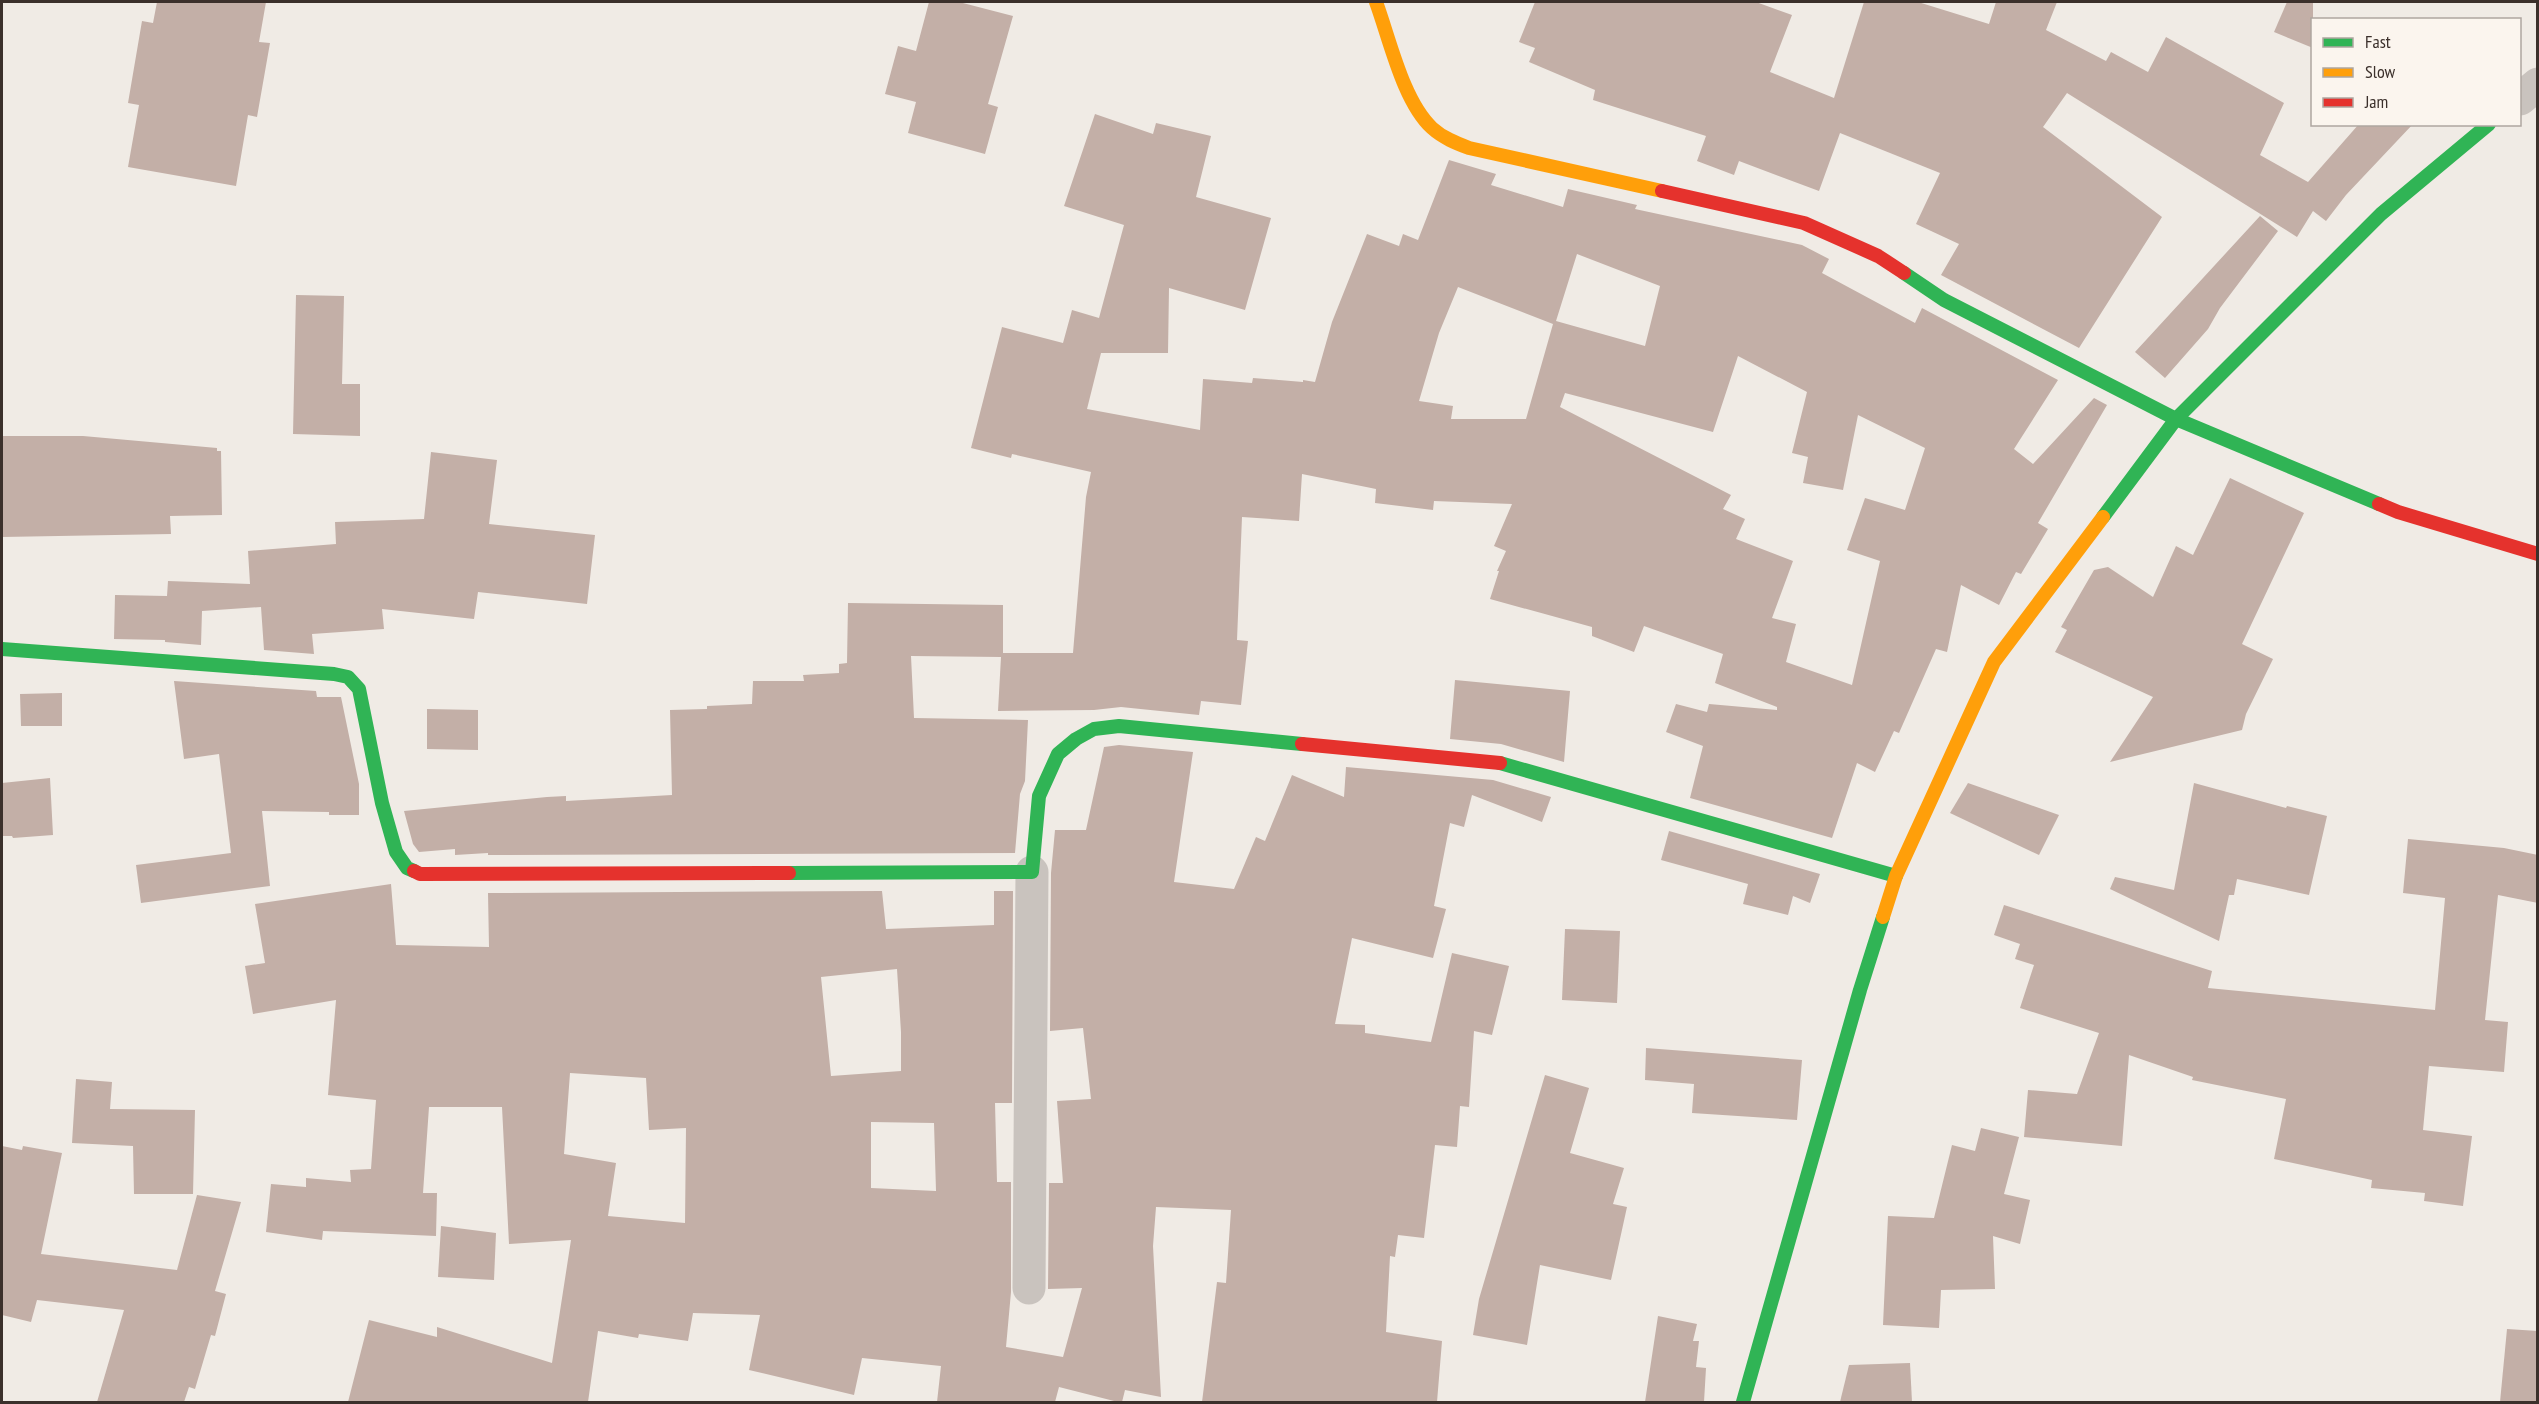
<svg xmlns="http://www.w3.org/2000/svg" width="2539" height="1404" font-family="'PT Sans Narrow',sans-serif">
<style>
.building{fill:#c3afa7;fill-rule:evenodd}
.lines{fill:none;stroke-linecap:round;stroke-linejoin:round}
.street{stroke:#c9c3be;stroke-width:33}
.fast{stroke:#30b455;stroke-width:14}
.slow{stroke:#ff9f0a;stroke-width:14}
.jam{stroke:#e5322d;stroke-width:14}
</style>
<rect width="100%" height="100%" fill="#f0ebe5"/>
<g class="building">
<path d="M 157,2 L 266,2 L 259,42 L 270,43 L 257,117 L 248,115 L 236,186 L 128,167 L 139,105 L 128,103 L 142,21 L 153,23 Z"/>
<path d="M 929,2 L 959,2 L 1013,16 L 988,104 L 998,107 L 985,154 L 908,133 L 916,102 L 885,94 L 898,46 L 916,51 Z"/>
<path d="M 1535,2 L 1756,2 L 1792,15 L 1770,72 L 1834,98 L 1864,2 L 1918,2 L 1989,24 L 1996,2 L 2057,2 L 2046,30 L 2106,61 L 2111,52 L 2148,72 L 2166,37 L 2284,103 L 2260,155 L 2308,182 L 2359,124 L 2413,124 L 2346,195 L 2326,221 L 2313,211 L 2297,237 L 2067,93 L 2043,127 L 2162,217 L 2079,348 L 1941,275 L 1959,244 L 1916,224 L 1940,173 L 1840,133 L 1819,191 L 1739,161 L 1734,175 L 1697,161 L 1706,136 L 1593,100 L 1595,90 L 1529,62 L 1535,48 L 1519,42 Z"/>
<path d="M 2287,2 L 2313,2 L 2313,48 L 2274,32 Z"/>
<path d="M 1095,114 L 1153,134 L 1156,123 L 1211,136 L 1196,197 L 1271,218 L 1245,310 L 1169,288 L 1168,353 L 1101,353 L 1087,409 L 1200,430 L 1203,379 L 1252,383 L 1253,378 L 1303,382 L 1303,380 L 1315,382 L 1332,322 L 1367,234 L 1399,246 L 1403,234 L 1418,240 L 1449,160 L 1496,174 L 1491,185 L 1563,207 L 1568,189 L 1637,205 L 1635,209 L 1802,245 L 1829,259 L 1822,273 L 1915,323 L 1922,308 L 2058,380 L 2014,449 L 2033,464 L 2094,398 L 2107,405 L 2038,523 L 2048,529 L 2021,574 L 2016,572 L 1999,605 L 1961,585 L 1947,652 L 1936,649 L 1899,733 L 1894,731 L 1875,772 L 1857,763 L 1832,838 L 1690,798 L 1703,746 L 1666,732 L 1676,704 L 1707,712 L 1709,704 L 1777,710 L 1777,707 L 1715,683 L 1723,654 L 1644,626 L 1634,652 L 1592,636 L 1592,627 L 1490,599 L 1499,571 L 1497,571 L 1506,551 L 1494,546 L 1512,504 L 1434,501 L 1433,510 L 1375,503 L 1376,489 L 1302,474 L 1299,521 L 1242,517 L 1237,640 L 1248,641 L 1241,705 L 1201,701 L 1199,715 L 1121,707 L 1094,710 L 998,711 L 1001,657 L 911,656 L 914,718 L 1028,720 L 1025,781 L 1020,794 L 1015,853 L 488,855 L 488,853 L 455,855 L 455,849 L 419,852 L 413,844 L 404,811 L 547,797 L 566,796 L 566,801 L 672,795 L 670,710 L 707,709 L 707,706 L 752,704 L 753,681 L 804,681 L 803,675 L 839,673 L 839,664 L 847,663 L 848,603 L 1003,605 L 1003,653 L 1073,653 L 1086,497 L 1091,472 L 1012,454 L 1011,458 L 971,448 L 1002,327 L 1063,343 L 1072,310 L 1099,318 L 1124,225 L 1064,206 ZM 1577,254 L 1660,286 L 1645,346 L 1556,321 ZM 1458,287 L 1553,324 L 1526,419 L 1451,419 L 1453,406 L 1419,401 L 1439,333 ZM 1738,356 L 1807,392 L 1792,453 L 1808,457 L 1803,483 L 1843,490 L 1858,415 L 1925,448 L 1905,510 L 1865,498 L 1847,550 L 1880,561 L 1852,685 L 1786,662 L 1796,624 L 1772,618 L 1793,561 L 1736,539 L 1745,519 L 1723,509 L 1731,495 L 1560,407 L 1565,393 L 1713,432 Z"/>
<path d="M 2260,216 L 2278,231 L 2220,308 L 2208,329 L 2165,378 L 2135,352 Z"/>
<path d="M 296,295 L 344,296 L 342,384 L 360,384 L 360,436 L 293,434 Z"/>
<path d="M 2,436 L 83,436 L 217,448 L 217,451 L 221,451 L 222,515 L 170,516 L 171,534 L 2,537 Z"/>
<path d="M 431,452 L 497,460 L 489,524 L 595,535 L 587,604 L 478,592 L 474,619 L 382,609 L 384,629 L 312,634 L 314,654 L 264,650 L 261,607 L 202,611 L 201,645 L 165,642 L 165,640 L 114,639 L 115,595 L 167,596 L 168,581 L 250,584 L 248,551 L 336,544 L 335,522 L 424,519 Z"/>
<path d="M 2230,478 L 2304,513 L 2242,644 L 2273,659 L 2246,714 L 2242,730 L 2110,762 L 2153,697 L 2055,652 L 2067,630 L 2061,627 L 2094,570 L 2108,567 L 2153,597 L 2176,546 L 2193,555 Z"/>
<path d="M 1455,680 L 1570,691 L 1564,762 L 1501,744 L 1450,739 Z"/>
<path d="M 174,681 L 316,691 L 317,697 L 341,697 L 359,784 L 359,815 L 329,815 L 329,812 L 262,811 L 270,886 L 141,903 L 136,865 L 231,853 L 219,754 L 184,759 Z"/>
<path d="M 62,693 L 62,726 L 21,726 L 20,694 Z"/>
<path d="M 427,709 L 478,710 L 478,750 L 427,749 Z"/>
<path d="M 1119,745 L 1193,752 L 1174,882 L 1234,889 L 1256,837 L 1265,841 L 1292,775 L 1344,797 L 1346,767 L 1493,780 L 1551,797 L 1542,822 L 1472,795 L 1464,827 L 1450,823 L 1434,906 L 1446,909 L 1433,958 L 1352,938 L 1335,1024 L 1365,1025 L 1365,1033 L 1431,1042 L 1452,953 L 1509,966 L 1492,1035 L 1474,1031 L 1469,1107 L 1460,1106 L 1457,1147 L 1435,1145 L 1424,1238 L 1398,1235 L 1395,1257 L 1390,1256 L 1386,1332 L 1442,1341 L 1437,1402 L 1202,1402 L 1217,1282 L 1226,1283 L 1231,1210 L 1156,1207 L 1153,1246 L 1161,1397 L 1125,1390 L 1122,1402 L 1118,1402 L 1059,1387 L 1055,1402 L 937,1402 L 941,1366 L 862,1358 L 854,1395 L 749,1370 L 760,1315 L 693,1313 L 688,1341 L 639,1334 L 638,1338 L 598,1331 L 588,1402 L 348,1402 L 369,1320 L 437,1337 L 437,1327 L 552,1363 L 571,1240 L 509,1244 L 502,1107 L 429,1107 L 423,1193 L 437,1193 L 436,1236 L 323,1231 L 322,1240 L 266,1232 L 271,1184 L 306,1187 L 306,1178 L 351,1182 L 350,1170 L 371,1169 L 376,1100 L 328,1095 L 336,1000 L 253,1014 L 245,966 L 265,963 L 255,904 L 391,884 L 396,945 L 489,947 L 488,893 L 882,891 L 886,929 L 994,925 L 994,891 L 1013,891 L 1012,1103 L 995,1103 L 997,1182 L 1011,1182 L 1011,1292 L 1006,1347 L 1063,1357 L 1082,1288 L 1048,1289 L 1049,1183 L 1063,1183 L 1057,1101 L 1091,1099 L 1083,1028 L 1050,1031 L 1051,873 L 1055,830 L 1086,830 L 1104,747 ZM 897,969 L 901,1032 L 901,1071 L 831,1076 L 821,977 ZM 570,1073 L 646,1078 L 649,1130 L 686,1128 L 685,1223 L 608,1216 L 616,1163 L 564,1154 ZM 871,1122 L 934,1123 L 936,1191 L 871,1188 Z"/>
<path d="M 50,778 L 53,835 L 13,838 L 12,836 L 2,836 L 2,783 Z"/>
<path d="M 1968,783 L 2059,815 L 2039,855 L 1950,813 Z"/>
<path d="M 2194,783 L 2286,808 L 2287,806 L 2327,816 L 2309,895 L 2237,879 L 2234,895 L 2229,895 L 2219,941 L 2110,889 L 2115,877 L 2174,890 Z"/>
<path d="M 1669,831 L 1820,874 L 1810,903 L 1793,896 L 1788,915 L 1743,904 L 1748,884 L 1661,860 Z"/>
<path d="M 2408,839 L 2504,848 L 2538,855 L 2538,903 L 2498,895 L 2485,1020 L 2508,1022 L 2504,1072 L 2429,1066 L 2423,1130 L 2472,1136 L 2463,1206 L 2424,1201 L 2425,1193 L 2371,1188 L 2372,1180 L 2274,1159 L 2286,1099 L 2192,1080 L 2193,1077 L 2129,1055 L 2122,1146 L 2024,1137 L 2028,1090 L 2077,1094 L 2099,1033 L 2020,1008 L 2034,965 L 2015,959 L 2020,944 L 1994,935 L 2004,905 L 2212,971 L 2208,988 L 2435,1010 L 2445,898 L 2403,893 Z"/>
<path d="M 1565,929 L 1620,931 L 1617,1003 L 1562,1000 Z"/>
<path d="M 1646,1048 L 1802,1060 L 1797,1120 L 1692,1113 L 1694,1084 L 1645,1080 Z"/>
<path d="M 1545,1075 L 1589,1088 L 1570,1153 L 1624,1168 L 1613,1204 L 1627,1207 L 1611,1280 L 1540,1265 L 1527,1345 L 1473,1335 L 1479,1299 Z"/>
<path d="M 76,1079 L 112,1082 L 110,1109 L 195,1110 L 193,1194 L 134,1194 L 133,1146 L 72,1143 Z"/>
<path d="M 1981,1128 L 2019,1137 L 2004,1194 L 2030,1200 L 2020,1244 L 1993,1236 L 1995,1289 L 1941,1290 L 1939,1328 L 1883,1325 L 1888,1216 L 1934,1218 L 1952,1145 L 1975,1151 Z"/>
<path d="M 2,1146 L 22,1150 L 23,1146 L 62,1153 L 41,1254 L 177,1270 L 197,1195 L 241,1202 L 215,1291 L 226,1294 L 215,1336 L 211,1335 L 195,1389 L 189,1387 L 184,1402 L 97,1402 L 124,1310 L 37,1300 L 31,1322 L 2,1315 Z"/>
<path d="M 441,1226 L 496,1233 L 494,1280 L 438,1277 Z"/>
<path d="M 1658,1316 L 1697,1324 L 1693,1341 L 1699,1341 L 1696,1367 L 1706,1368 L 1704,1402 L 1645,1402 Z"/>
<path d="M 2507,1329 L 2538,1331 L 2538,1402 L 2500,1402 Z"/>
<path d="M 1910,1363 L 1912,1402 L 1840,1402 L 1849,1365 Z"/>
</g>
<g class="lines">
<g class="street">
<path d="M 2520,99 L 2538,84"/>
<path d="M 1029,1288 L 1032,872"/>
</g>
<g class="fast">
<path d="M 1904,273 L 1944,300 L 2176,419 L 2379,504"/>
<path d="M 2103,517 L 2176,419 L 2381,214 L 2489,124"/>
<path d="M 2,649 L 334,674 L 348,677 L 359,689 L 382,803 L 396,852 L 407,868 L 414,871"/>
<path d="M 1500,763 L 1896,876"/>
<path d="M 789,873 L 1032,872 L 1039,796 L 1058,754 L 1076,739 L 1094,729 L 1119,726 L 1302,744"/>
<path d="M 1743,1402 L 1860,990 L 1883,917"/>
</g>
<g class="slow">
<path d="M 1376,2 C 1390,40 1403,101 1432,128 C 1443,138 1456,143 1469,148 L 1662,191"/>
<path d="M 1883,917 L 1896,876 L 1994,662 L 2103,517"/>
</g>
<g class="jam">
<path d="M 1662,191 L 1804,223 L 1878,256 L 1904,273"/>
<path d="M 2379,504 L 2398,512 L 2538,554"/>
<path d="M 1302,744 L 1500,763"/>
<path d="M 414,871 L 420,874 L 789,873"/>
</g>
</g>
<rect width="2539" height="1404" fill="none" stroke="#3b302b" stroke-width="6"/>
<rect x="2311" y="18" width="210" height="108" fill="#fbf5ee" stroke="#aea6a0" stroke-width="1.5"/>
<rect x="2323" y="38" width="30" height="9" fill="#30b455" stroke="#aea6a0" stroke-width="1.5"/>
<text x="2365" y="48" font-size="18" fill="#3b302b">Fast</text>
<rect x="2323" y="68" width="30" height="9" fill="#ff9f0a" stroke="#aea6a0" stroke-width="1.5"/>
<text x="2365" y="78" font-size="18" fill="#3b302b">Slow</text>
<rect x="2323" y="98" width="30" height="9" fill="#e5322d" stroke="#aea6a0" stroke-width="1.5"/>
<text x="2365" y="108" font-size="18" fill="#3b302b">Jam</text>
</svg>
